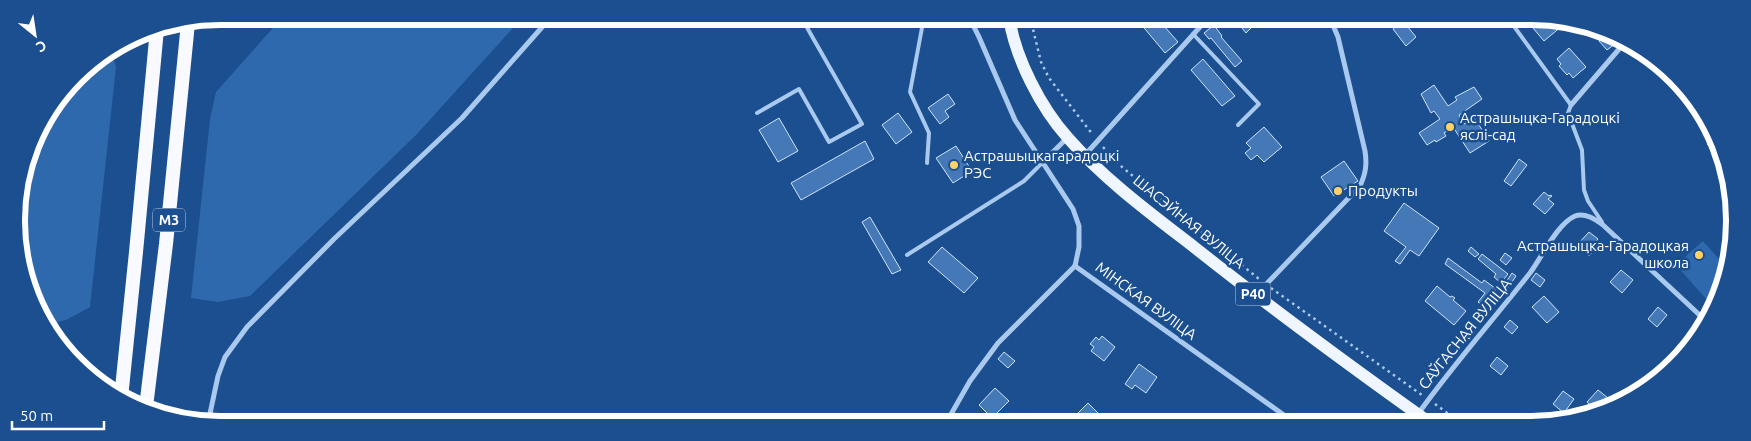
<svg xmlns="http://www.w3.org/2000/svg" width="1751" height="441" font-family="Ubuntu,sans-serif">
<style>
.green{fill:#2e69ad}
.building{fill:#4478b7;stroke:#cfe3fa}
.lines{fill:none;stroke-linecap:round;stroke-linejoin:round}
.path{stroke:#a9c9ee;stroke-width:2.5;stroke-dasharray:2.5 4;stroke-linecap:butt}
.service{stroke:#a9c9ee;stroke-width:4}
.minor{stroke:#a9c9ee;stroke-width:5}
.primary{stroke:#f0f6ff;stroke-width:12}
.trunk{stroke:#f8faff;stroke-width:14}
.poi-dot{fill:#ffd166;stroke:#1b4f8f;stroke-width:2}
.labels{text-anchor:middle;stroke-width:5;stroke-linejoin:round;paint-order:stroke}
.shield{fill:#1b4f8f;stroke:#bbcadd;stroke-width:1}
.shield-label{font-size:14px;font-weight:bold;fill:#fff}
.poi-label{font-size:15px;fill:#fff;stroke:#1b4f8f;text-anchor:start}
.street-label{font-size:15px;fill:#fff;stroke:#1b4f8f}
.rim{fill:none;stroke:#fff;stroke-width:6}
</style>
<rect width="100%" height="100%" fill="#1b4f8f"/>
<g class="green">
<path d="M 279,16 L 523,17 L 417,134 L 250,296 L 218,302 L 191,298 L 210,119 L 216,92 L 272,29 Z"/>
<path d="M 111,51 L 116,67 L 90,307 L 66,320 L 48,324 L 23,274 L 17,207 L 37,130 L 86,67 Z"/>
<path d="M 1703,241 L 1727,268 L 1714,308 L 1676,265 Z"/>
</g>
<g class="building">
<path d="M 1135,17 L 1157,18 L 1178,42 L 1165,53 Z"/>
<path d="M 1193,18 L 1205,18 L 1196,26 L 1191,21 Z"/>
<path d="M 1234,18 L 1249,18 L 1255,24 L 1246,33 Z"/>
<path d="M 1537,18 L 1555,18 L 1562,26 L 1544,41 L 1533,28 L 1540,23 Z"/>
<path d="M 1403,21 L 1416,37 L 1406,46 L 1393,29 Z"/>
<path d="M 1214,25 L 1222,36 L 1221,37 L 1242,61 L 1235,67 L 1211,38 L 1209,39 L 1204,33 Z"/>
<path d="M 1606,35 L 1620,40 L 1607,50 L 1599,41 Z"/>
<path d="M 1569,48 L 1586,67 L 1573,78 L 1569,73 L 1567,75 L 1559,66 L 1561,64 L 1557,59 Z"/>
<path d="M 1203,59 L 1235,96 L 1222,106 L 1191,70 Z"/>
<path d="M 1434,85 L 1448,106 L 1457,100 L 1455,97 L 1474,87 L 1482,99 L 1459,115 L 1464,124 L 1474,117 L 1489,141 L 1470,153 L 1453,127 L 1444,133 L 1446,136 L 1436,142 L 1435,140 L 1427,145 L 1419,133 L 1440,119 L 1434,111 L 1431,113 L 1421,94 Z"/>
<path d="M 948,94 L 955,104 L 945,111 L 949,117 L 940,124 L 928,108 Z"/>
<path d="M 898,113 L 912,132 L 896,144 L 882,125 Z"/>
<path d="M 779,118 L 798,151 L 778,162 L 759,130 Z"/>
<path d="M 1264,127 L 1282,147 L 1264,162 L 1257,155 L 1251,160 L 1245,153 L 1251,148 L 1246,143 Z"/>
<path d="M 1712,137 L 1720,152 L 1718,154 L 1707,144 Z"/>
<path d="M 865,141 L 874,159 L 801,200 L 791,183 Z"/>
<path d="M 956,146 L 972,171 L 953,183 L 936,158 Z"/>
<path d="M 1519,159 L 1527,165 L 1511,186 L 1504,181 Z"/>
<path d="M 1344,161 L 1358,181 L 1334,196 L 1321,177 Z"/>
<path d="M 1544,192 L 1549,196 L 1550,195 L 1552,196 L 1548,199 L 1554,204 L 1545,214 L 1533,204 Z"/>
<path d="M 1404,203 L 1439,228 L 1419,256 L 1410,250 L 1400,264 L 1395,261 L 1406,247 L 1384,231 Z"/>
<path d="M 870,217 L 901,270 L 892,274 L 862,222 Z"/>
<path d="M 1589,232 L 1598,239 L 1592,246 L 1596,248 L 1589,256 L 1577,245 Z"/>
<path d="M 942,247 L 978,278 L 964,293 L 928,262 Z"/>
<path d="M 1471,247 L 1479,254 L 1475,257 L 1468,251 Z"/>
<path d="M 1505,253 L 1512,258 L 1506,265 L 1500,260 Z"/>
<path d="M 1482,254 L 1508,274 L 1501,283 L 1494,277 L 1496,274 L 1478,259 Z"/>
<path d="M 1448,258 L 1482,283 L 1484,280 L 1495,288 L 1496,293 L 1492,299 L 1496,301 L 1489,310 L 1478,302 L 1485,293 L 1445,264 Z"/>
<path d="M 1621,270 L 1633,280 L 1622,293 L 1610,282 Z"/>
<path d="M 1512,273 L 1516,276 L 1506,291 L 1502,288 Z"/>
<path d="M 1536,273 L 1545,280 L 1540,287 L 1531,280 Z"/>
<path d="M 1437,286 L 1450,297 L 1452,296 L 1455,298 L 1453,300 L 1466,311 L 1454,325 L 1425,301 Z"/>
<path d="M 1544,296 L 1559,312 L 1547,323 L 1532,307 Z"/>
<path d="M 1658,307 L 1667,315 L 1657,327 L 1648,319 Z"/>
<path d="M 1510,320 L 1518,327 L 1512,334 L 1504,327 Z"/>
<path d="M 1471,329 L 1475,332 L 1469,339 L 1465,336 Z"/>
<path d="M 1102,336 L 1115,347 L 1104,361 L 1091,351 L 1094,347 L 1090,344 L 1096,337 L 1099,340 Z"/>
<path d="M 1004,352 L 1015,361 L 1008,368 L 998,359 Z"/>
<path d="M 1497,357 L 1508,366 L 1501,375 L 1490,366 Z"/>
<path d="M 1139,364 L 1157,377 L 1146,393 L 1135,385 L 1132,389 L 1125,384 Z"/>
<path d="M 995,388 L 1009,401 L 992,418 L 979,405 Z"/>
<path d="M 1598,390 L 1608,398 L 1597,411 L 1587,402 Z"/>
<path d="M 1563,391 L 1574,399 L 1564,413 L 1553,404 Z"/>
<path d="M 1088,403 L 1105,420 L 1103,423 L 1083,423 L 1075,416 Z"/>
<path d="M 1202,413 L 1213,423 L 1193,423 Z"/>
</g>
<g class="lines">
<g class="path">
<path d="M 1030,17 L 1041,62 L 1049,78 L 1093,135"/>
<path d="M 1103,147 L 1122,167 L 1259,279"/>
<path d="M 1271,288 L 1422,395"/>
<path d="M 1435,404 L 1461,423"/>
</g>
<g class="service">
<path d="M 924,17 L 910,92 L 929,133 L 927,163"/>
<path d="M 1508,18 L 1571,105 L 1568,113 L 1582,150 L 1584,190 L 1588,201 L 1602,222"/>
<path d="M 1193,34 L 1259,104 L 1238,125"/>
<path d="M 757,113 L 799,89 L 829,142 L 862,124 L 801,17"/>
<path d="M 1731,219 L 1729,220 L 1732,228"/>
<path d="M 907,255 L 1024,181 L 1042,163"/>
</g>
<g class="minor">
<path d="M 969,17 L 979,37 L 1015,120 L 1073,209 L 1079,226 L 1079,247 L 1075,266"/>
<path d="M 1571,105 L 1626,41"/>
<path d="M 1085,155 L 1208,18"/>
<path d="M 1042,163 L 1067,138"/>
<path d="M 1075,266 L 1295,423"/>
<path d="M 1256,295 L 1360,186 C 1366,173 1367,164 1365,151 L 1338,37 L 1330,18"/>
<path d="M 1418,414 C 1453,365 1493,320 1530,273 C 1542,257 1557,224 1575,216 C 1585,212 1596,220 1603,225 L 1706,321"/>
<path d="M 208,423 L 218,376 L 225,357 L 247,327 L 334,239 L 462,118 L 551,17"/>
<path d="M 946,423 L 970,381 L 998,343 L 1075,266"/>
</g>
<path class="primary" d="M 1009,17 C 1015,58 1041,108 1068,138 C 1105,180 1150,213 1194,247 C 1271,308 1350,366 1430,423"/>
<g class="trunk">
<path d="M 121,398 L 136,252 L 157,29"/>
<path d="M 146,407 L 166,244 L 188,23"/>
</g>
</g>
<g class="poi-dot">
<circle cx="1450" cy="127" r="5"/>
<circle cx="954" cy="165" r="5"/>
<circle cx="1338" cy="191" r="5"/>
<circle cx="1699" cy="255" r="5"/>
</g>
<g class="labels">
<g class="shield">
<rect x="153" y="208.5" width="32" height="23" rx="4"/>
<rect x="1235.5" y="282.5" width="35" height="23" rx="4"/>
</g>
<g class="shield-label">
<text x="169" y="225">М3</text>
<text x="1253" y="299">Р40</text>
</g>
<g class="poi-label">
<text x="1460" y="123">Астрашыцка-Гарадоцкі<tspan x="1460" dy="17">яслі-сад</tspan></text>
<text x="964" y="161">Астрашыцкагарадоцкі<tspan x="964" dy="17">РЭС</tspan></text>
<text x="1348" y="196">Продукты</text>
<text x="1689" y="251" text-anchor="end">Астрашыцка-Гарадоцкая<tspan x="1689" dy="17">школа</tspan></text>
</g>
<g class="street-label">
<text transform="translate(1189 222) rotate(39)" y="5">ШАСЭЙНАЯ ВУЛІЦА</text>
<text transform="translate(1146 301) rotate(36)" y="5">МІНСКАЯ ВУЛІЦА</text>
<text transform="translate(1465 334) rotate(-51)" y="5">САЎГАСНАЯ ВУЛІЦА</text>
</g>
</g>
<path d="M0 0H1751V441H0ZM220 25H1531A195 195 0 0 1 1726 220V221A195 195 0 0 1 1531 416H220A195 195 0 0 1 25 221V220A195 195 0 0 1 220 25Z" fill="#1b4f8f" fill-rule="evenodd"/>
<path class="rim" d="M220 25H1531A195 195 0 0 1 1726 220V221A195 195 0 0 1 1531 416H220A195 195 0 0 1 25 221V220A195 195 0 0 1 220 25Z"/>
<g transform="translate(35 35) rotate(150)" stroke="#1b4f8f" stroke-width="4" paint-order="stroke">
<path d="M0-4L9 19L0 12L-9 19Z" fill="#ffffff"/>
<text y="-8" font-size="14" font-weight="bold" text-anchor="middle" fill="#ffffff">С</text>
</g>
<path d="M12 421v8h92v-8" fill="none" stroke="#ffffff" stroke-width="2.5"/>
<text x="20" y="421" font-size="15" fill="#ffffff" stroke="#1b4f8f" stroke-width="4" paint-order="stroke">50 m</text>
</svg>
